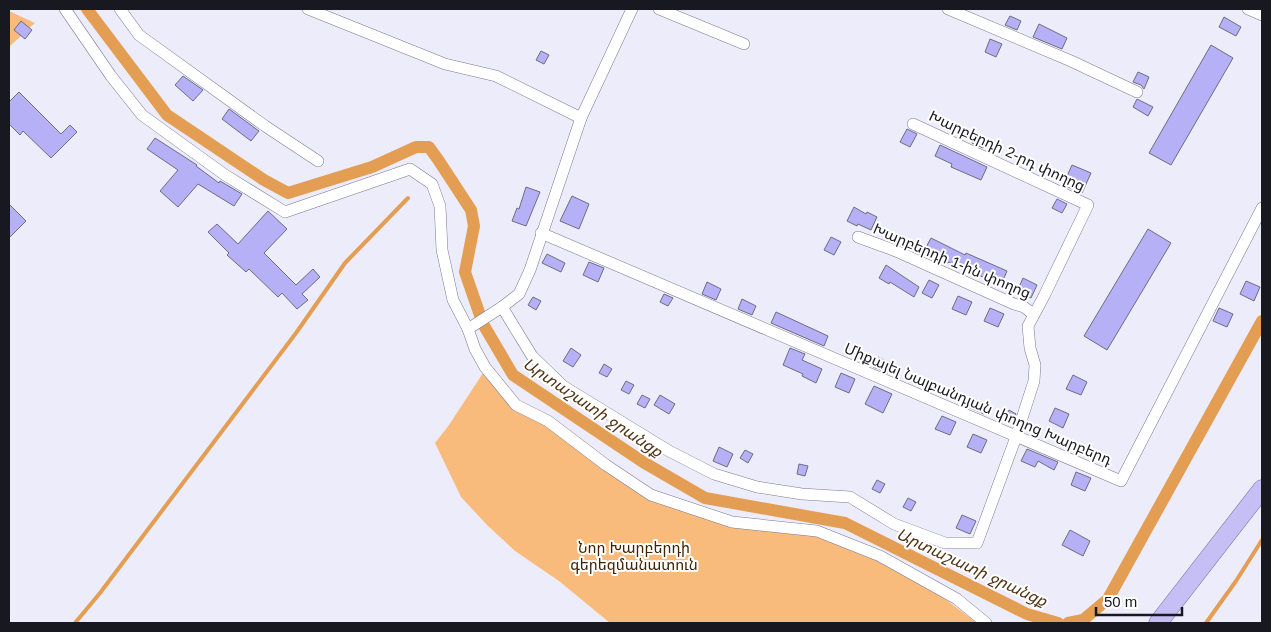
<svg xmlns="http://www.w3.org/2000/svg" width="1271" height="632" font-family="Helvetica,'Noto Sans Armenian',sans-serif">
<style>
.green{fill:#f9bb7c}
.lines{fill:none;stroke-linecap:round;stroke-linejoin:round}
.stream{stroke:#e49e54;stroke-width:4}
.canal{stroke:#e49e54;stroke-width:12}
.building{fill:#b6b0f6;stroke:#6d6c82}
.minor-casing{stroke:#7b7a90;stroke-width:12}
.primary-casing{stroke:#6f69a6;stroke-width:19}
.minor{stroke:#fff;stroke-width:11}
.primary{stroke:#c5bff5;stroke-width:18}
.labels{text-anchor:middle;stroke-width:4;stroke-linejoin:round;paint-order:stroke}
.street-label{font-size:15px;fill:#181820;stroke:#fff}
.park-label{font-size:15px;fill:#402504;stroke:#fff}
.water-label{font-size:16px;font-style:italic;fill:#523516;stroke:#fff}
</style>
<rect width="100%" height="100%" fill="#edecfb"/>
<g class="green">
<path d="M 9,11 L 35,23 L 9,47 Z"/>
<path d="M 483,373 L 527,409 L 631,485 L 726,525 L 816,528 L 929,587 L 977,623 L 610,623 L 559,581 L 515,551 L 487,525 L 461,497 L 435,443 L 449,425 Z"/>
</g>
<g class="lines">
<g class="stream">
<path d="M 75,623 L 100,593 L 296,333 L 345,263 L 408,198"/>
<path d="M 1206,623 L 1236,581 L 1262,540"/>
</g>
<g class="canal">
<path d="M 87,9 L 167,115 L 264,180 L 288,193 L 372,167 L 416,147 L 429,147 L 439,161 L 471,210 L 474,226 L 465,272 L 483,324 L 513,375 L 643,462 L 705,498 L 845,523 L 1027,614 L 1058,623"/>
<path d="M 1068,623 L 1083,620 L 1108,599 L 1262,321"/>
</g>
</g>
<g class="building">
<path d="M 1010,16 L 1021,21 L 1017,30 L 1005,25 Z"/>
<path d="M 1224,17 L 1241,27 L 1236,36 L 1219,27 Z"/>
<path d="M 21,21 L 32,30 L 25,39 L 14,30 Z"/>
<path d="M 1039,24 L 1067,38 L 1062,49 L 1033,37 Z"/>
<path d="M 990,39 L 1002,44 L 996,57 L 985,52 Z"/>
<path d="M 1211,45 L 1233,58 L 1171,165 L 1149,153 Z"/>
<path d="M 541,51 L 549,55 L 544,64 L 536,60 Z"/>
<path d="M 1138,72 L 1149,77 L 1144,89 L 1141,85 L 1133,82 Z"/>
<path d="M 183,76 L 203,90 L 193,101 L 175,85 Z"/>
<path d="M 19,92 L 61,134 L 70,125 L 77,132 L 51,158 L 23,131 L 20,135 L 9,124 L 9,102 Z"/>
<path d="M 1137,99 L 1153,107 L 1148,116 L 1133,107 Z"/>
<path d="M 229,109 L 259,131 L 251,141 L 222,119 Z"/>
<path d="M 907,129 L 917,134 L 910,147 L 900,142 Z"/>
<path d="M 976,134 L 987,140 L 983,148 L 972,143 Z"/>
<path d="M 155,138 L 197,165 L 196,166 L 219,183 L 220,181 L 242,194 L 234,206 L 198,184 L 178,207 L 160,191 L 178,170 L 147,149 Z"/>
<path d="M 940,145 L 987,167 L 981,180 L 951,167 L 952,164 L 935,156 Z"/>
<path d="M 1072,165 L 1091,173 L 1082,193 L 1063,185 Z"/>
<path d="M 526,187 L 540,192 L 526,226 L 512,221 L 517,208 L 519,209 Z"/>
<path d="M 572,196 L 589,204 L 579,229 L 560,221 Z"/>
<path d="M 1057,199 L 1067,204 L 1062,213 L 1052,208 Z"/>
<path d="M 9,204 L 26,221 L 9,238 Z"/>
<path d="M 854,207 L 866,214 L 867,212 L 877,217 L 871,230 L 858,224 L 857,226 L 847,221 Z"/>
<path d="M 268,211 L 287,229 L 264,253 L 296,285 L 313,269 L 320,277 L 302,294 L 308,300 L 297,309 L 282,293 L 278,297 L 249,269 L 246,272 L 227,255 L 229,253 L 208,232 L 217,224 L 238,244 Z"/>
<path d="M 1148,229 L 1171,243 L 1107,350 L 1084,336 Z"/>
<path d="M 831,237 L 841,242 L 834,255 L 824,250 Z"/>
<path d="M 931,238 L 965,255 L 966,253 L 1007,271 L 1001,285 L 949,262 L 948,263 L 924,251 Z"/>
<path d="M 547,254 L 565,263 L 561,272 L 542,263 Z"/>
<path d="M 589,262 L 604,268 L 598,282 L 583,275 Z"/>
<path d="M 886,265 L 919,287 L 914,297 L 890,282 L 889,284 L 879,278 Z"/>
<path d="M 1023,278 L 1037,285 L 1031,298 L 1017,292 Z"/>
<path d="M 929,280 L 939,285 L 932,298 L 922,293 Z"/>
<path d="M 1246,281 L 1260,287 L 1254,301 L 1240,294 Z"/>
<path d="M 707,282 L 721,289 L 716,300 L 702,294 Z"/>
<path d="M 664,294 L 673,298 L 668,306 L 660,302 Z"/>
<path d="M 958,296 L 972,302 L 966,315 L 952,309 Z"/>
<path d="M 533,297 L 541,301 L 536,310 L 528,305 Z"/>
<path d="M 742,299 L 756,306 L 752,315 L 738,309 Z"/>
<path d="M 990,308 L 1004,314 L 998,327 L 984,321 Z"/>
<path d="M 1219,308 L 1233,314 L 1227,327 L 1213,321 Z"/>
<path d="M 776,312 L 828,336 L 824,346 L 771,323 Z"/>
<path d="M 571,348 L 581,355 L 573,367 L 563,361 Z"/>
<path d="M 790,348 L 805,354 L 802,360 L 822,369 L 816,383 L 802,376 L 803,374 L 783,365 Z"/>
<path d="M 878,357 L 892,364 L 888,373 L 873,367 Z"/>
<path d="M 604,364 L 612,369 L 607,377 L 599,373 Z"/>
<path d="M 841,373 L 855,379 L 849,393 L 835,387 Z"/>
<path d="M 1073,375 L 1087,382 L 1081,395 L 1066,389 Z"/>
<path d="M 626,381 L 634,385 L 629,394 L 621,390 Z"/>
<path d="M 874,386 L 892,394 L 883,413 L 865,404 Z"/>
<path d="M 642,395 L 650,399 L 645,408 L 637,404 Z"/>
<path d="M 660,395 L 675,404 L 669,414 L 654,405 Z"/>
<path d="M 974,399 L 988,405 L 984,414 L 970,408 Z"/>
<path d="M 1055,408 L 1069,414 L 1063,428 L 1049,421 Z"/>
<path d="M 1009,410 L 1016,414 L 1012,423 L 1004,419 Z"/>
<path d="M 942,416 L 956,422 L 950,435 L 935,429 Z"/>
<path d="M 973,434 L 987,440 L 981,453 L 967,447 Z"/>
<path d="M 719,447 L 733,454 L 727,467 L 713,461 Z"/>
<path d="M 1027,449 L 1058,462 L 1054,470 L 1038,461 L 1035,467 L 1021,461 Z"/>
<path d="M 745,450 L 753,454 L 748,463 L 740,458 Z"/>
<path d="M 799,464 L 808,466 L 805,476 L 797,474 Z"/>
<path d="M 1076,472 L 1091,478 L 1085,491 L 1071,485 Z"/>
<path d="M 877,480 L 885,484 L 880,493 L 872,489 Z"/>
<path d="M 908,498 L 916,502 L 911,511 L 903,507 Z"/>
<path d="M 962,515 L 976,521 L 970,534 L 956,528 Z"/>
<path d="M 1070,530 L 1090,541 L 1083,556 L 1062,545 Z"/>
</g>
<g class="lines">
<g class="minor-casing">
<g id="minor">
<path d="M 65,9 L 111,76 L 142,115 L 225,175 L 285,212 L 410,169 L 432,184 L 440,206 L 442,250 L 453,300 L 468,329 L 475,349 L 485,367 L 516,405 L 548,421 L 606,465 L 651,495 L 732,522 L 817,531 L 880,556 L 957,599 L 986,623"/>
<path d="M 120,9 L 139,35 L 265,126 L 318,161"/>
<path d="M 308,9 L 445,64 L 496,76 L 581,118"/>
<path d="M 659,9 L 744,44"/>
<path d="M 948,9 L 1071,61 L 1137,92"/>
<path d="M 1248,9 L 1262,15"/>
<path d="M 541,233 L 1121,481 L 1262,208"/>
<path d="M 858,237 L 896,251 L 1014,304 L 1024,307 L 1033,314"/>
<path d="M 502,307 L 532,356 L 563,386 L 669,451 L 714,474 L 757,487 L 802,494 L 850,497 L 894,524 L 945,543 L 977,543 L 1016,437 L 1034,381 L 1035,365 L 1030,348 L 1028,326 L 1044,296 L 1088,205 L 913,124"/>
<path d="M 468,329 L 502,307 L 519,294 L 530,270 L 581,118 L 632,9"/>
</g>
</g>
<g class="primary-casing">
<path id="primary" d="M 1158,623 L 1262,489"/>
</g>
<use href="#minor" class="minor"/>
<use href="#primary" class="primary"/>
</g>
<g class="labels">
<g class="street-label">
<text transform="translate(1007 151) rotate(25)" y="5">Խարբերդի 2-րդ փողոց</text>
<text transform="translate(952 261) rotate(23)" y="5">Խարբերդի 1-ին փողոց</text>
<text transform="translate(978 404) rotate(23)" y="5">Միքայել Նալբանդյան փողոց Խարբերդ</text>
</g>
<g class="park-label">
<text x="634" y="553">Նոր Խարբերդի<tspan x="634" dy="17">գերեզմանատուն</tspan></text>
</g>
<g class="water-label">
<text transform="translate(593 407) rotate(34)" y="6">Արտաշատի ջրանցք</text>
<text transform="translate(972 567) rotate(25)" y="6">Արտաշատի ջրանցք</text>
</g>
</g>
<rect width="1271" height="632" fill="none" stroke="#181820" stroke-width="20"/>
<path d="M1096 607v8h86v-8" fill="none" stroke="#181820" stroke-width="2.5"/>
<text x="1104" y="607" font-size="15" fill="#181820" stroke="#ffffff" stroke-width="4" paint-order="stroke">50 m</text>
</svg>
